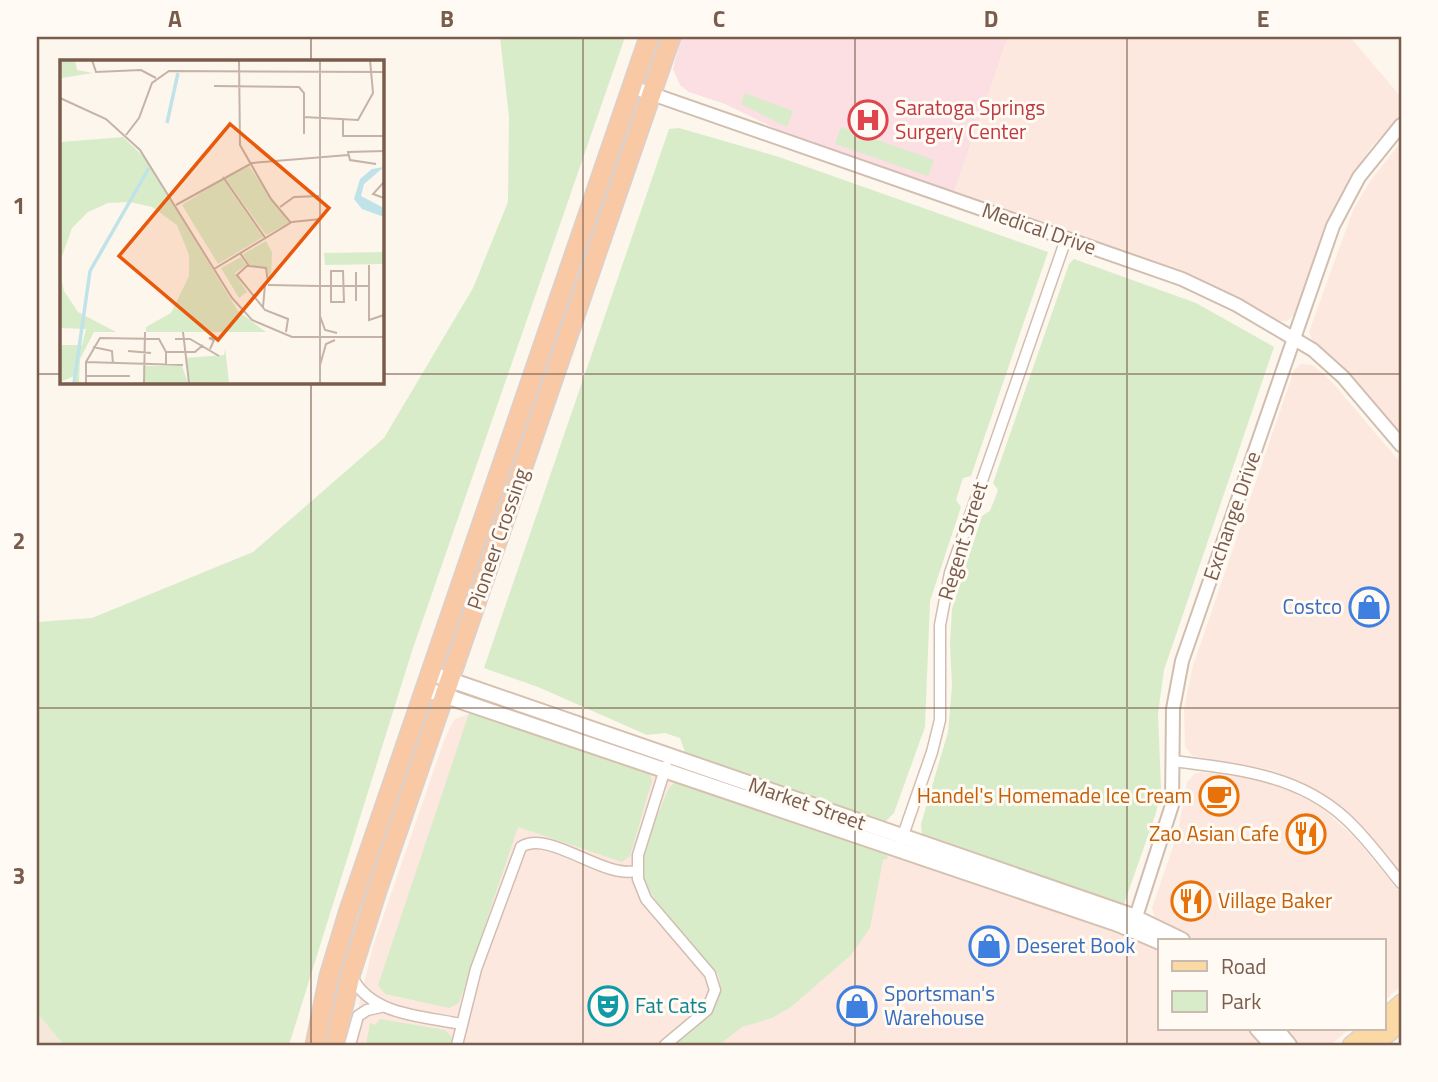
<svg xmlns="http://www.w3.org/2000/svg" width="1438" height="1082" font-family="'Titillium Web',sans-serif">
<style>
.residential{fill:#f5e8da}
.commercial{fill:#fde8e0}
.medical{fill:#fbdfe3}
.green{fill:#d8ecc9}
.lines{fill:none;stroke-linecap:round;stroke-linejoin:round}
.minor-casing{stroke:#d1beb0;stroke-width:13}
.tertiary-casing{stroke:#d1beb0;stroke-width:16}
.secondary-casing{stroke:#d6c0b0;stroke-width:18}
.primary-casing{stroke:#dad1cd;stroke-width:19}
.trunk-casing{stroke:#dad1cd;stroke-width:21}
.minor{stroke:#fff;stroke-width:10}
.tertiary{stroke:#fff;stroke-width:12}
.secondary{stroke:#fff;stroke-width:14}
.primary{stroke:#fbd9a5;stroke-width:16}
.trunk{stroke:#f9c8a4;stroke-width:18}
.grid{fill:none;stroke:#7a5c4d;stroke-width:2;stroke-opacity:0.55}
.labels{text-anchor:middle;stroke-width:6;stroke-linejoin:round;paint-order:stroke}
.health-label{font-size:21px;fill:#be3a42;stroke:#fffaf3;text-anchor:start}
.street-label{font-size:21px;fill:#7a5c4d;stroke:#fffaf3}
.shop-label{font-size:21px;fill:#366cbe;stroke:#fffaf3;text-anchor:start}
.food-label{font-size:21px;fill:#c56008;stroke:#fffaf3;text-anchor:end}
.culture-label{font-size:21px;fill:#0d838f;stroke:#fffaf3;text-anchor:start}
.inset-river{fill:none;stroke:#bfe3e8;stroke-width:3.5}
.inset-road{fill:none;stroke:#c5b3a7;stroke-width:2}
.view{fill:#e8590c;fill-opacity:0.15;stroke:#e8590c;stroke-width:3.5}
.inset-edge{fill:none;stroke:#7a5c4d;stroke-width:3.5}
.neatline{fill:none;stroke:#7a5c4d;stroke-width:2.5}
.grid-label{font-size:23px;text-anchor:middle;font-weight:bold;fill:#7a5c4d}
</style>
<rect width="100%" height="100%" fill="#fdf6ec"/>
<path class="residential" d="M 37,1013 L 64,1045 L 37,1045 Z"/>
<g class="commercial">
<path d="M 1008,37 L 1350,37 L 1401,97 L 1401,115 L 1372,146 L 1353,174 L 1326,226 L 1295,314 L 1287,321 L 1280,321 L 1179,270 L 954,192 Z"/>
<path d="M 1401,142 L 1401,433 L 1348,371 L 1312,340 L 1309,332 L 1353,210 L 1371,180 Z"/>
<path d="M 1301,364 L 1313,365 L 1332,382 L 1401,463 L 1401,873 L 1350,815 L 1320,792 L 1271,770 L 1193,756 L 1185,747 L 1184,709 L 1192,669 L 1294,370 Z"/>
<path d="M 471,713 L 1115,929 L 1160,948 L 1160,1028 L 1246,1028 L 1260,1045 L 353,1045 L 360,1000 L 373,946 L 445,738 L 454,720 Z"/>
<path d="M 1202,772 L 1251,778 L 1288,789 L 1322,808 L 1354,837 L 1401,893 L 1401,986 L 1384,1001 L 1384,940 L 1194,940 L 1155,919 L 1152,908 L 1178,832 L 1187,782 L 1194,774 Z"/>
<path d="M 1283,1028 L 1351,1028 L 1330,1045 L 1297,1045 Z"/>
</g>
<path class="medical" d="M 681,37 L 1008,37 L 954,192 L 789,135 L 725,104 L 689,92 L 680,85 L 673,69 Z"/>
<g class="green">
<path d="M 500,37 L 625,37 L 412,651 L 289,1045 L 64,1045 L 37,1013 L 37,622 L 92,618 L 253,552 L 384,438 L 473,288 L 508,202 L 509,117 Z"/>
<path d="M 745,93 L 793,111 L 787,127 L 741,104 Z"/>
<path d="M 841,127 L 934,160 L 928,176 L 835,144 Z"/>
<path d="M 679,128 L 776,156 L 1048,252 L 971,476 L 963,478 L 956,500 L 961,507 L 930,601 L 925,727 L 894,813 L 884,823 L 686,755 L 680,738 L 665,733 L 647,735 L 538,687 L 484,668 L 669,129 Z"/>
<path d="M 1074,259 L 1196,303 L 1274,347 L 1164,670 L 1158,713 L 1161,788 L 1156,813 L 1124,904 L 922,836 L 921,824 L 948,732 L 952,686 L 950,643 L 952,609 L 982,516 L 990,511 L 998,490 L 993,483 L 1069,264 Z"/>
<path d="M 469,713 L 649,770 L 652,781 L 630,856 L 622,862 L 518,827 L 459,1003 L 449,1008 L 385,994 L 378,985 Z"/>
<path d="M 679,780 L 884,850 L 888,858 L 883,860 L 870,928 L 851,955 L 791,1007 L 772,1018 L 742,1027 L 719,1045 L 671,1045 C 693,1027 730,1007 718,974 C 701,953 646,898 643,874 C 640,854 649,834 657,816 C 664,804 665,786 679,780 Z"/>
<path d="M 380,1019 L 445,1030 L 452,1037 L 451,1045 L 366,1045 L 370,1023 L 375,1025 Z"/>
</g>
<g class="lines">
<g class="minor-casing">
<g id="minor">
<path d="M 1174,761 C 1235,769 1297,774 1345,818 C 1366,837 1383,861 1401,883"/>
<path d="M 901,841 L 932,752 L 940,720 L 940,625 L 950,573 L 1066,239"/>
<path d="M 352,977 C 372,1016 423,1016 461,1024"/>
<path d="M 350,1045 L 358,1016 L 367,1010 L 381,1007"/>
<path d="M 457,1045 L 476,969 L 521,847 C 549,829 603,879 636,871"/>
<path d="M 665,1045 L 707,1010 L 715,990 L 710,974 L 646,899 L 638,879 L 638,855 L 666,766"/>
</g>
</g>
<g class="tertiary-casing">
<g id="tertiary">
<path d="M 632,87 L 1182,279 L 1237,305 L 1313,350 L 1343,377 L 1401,445"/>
<path d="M 1133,926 L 1172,805 L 1173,709 L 1182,661 L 1333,226 L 1359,177 L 1401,125"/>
</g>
</g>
<g class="secondary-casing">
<g id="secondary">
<path d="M 430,673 L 1130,915 L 1182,940"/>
<path d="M 425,689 L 1118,924 L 1160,942"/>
<path d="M 1257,1028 L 1272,1045"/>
<path d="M 1275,1028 L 1289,1045"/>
</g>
</g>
<g class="primary-casing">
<g id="primary">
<path d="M 1384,1018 L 1401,1003"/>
<path d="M 1351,1045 L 1372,1028"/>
<path d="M 1375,1045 L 1401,1023"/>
</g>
</g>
<g class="trunk-casing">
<g id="trunk">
<path d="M 315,1045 L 329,976 L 348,913 L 649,37"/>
<path d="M 335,1045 L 351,973 L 378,888 L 671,37"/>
</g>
</g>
<use href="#minor" class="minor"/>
<use href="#tertiary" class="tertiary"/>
<use href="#secondary" class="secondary"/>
<use href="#primary" class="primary"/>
<use href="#trunk" class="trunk"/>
</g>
<path class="grid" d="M 311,37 L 311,61M 583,37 L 583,1045M 855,37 L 855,1045M 1127,37 L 1127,1045M 37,374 L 61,374M 382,374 L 1401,374M 311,382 L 311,1045M 37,708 L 1401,708"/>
<defs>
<g id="hospital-ring" transform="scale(2.0125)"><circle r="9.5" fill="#fffaf3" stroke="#e0444e" stroke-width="1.5"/><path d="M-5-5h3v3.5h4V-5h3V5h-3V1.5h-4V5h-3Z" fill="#e0444e"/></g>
<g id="shop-ring" transform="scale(2.0125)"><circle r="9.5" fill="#fffaf3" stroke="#3f7fe0" stroke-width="1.5"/><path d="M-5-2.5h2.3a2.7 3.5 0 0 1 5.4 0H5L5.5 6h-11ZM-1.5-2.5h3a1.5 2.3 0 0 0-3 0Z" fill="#3f7fe0"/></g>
<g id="cafe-ring" transform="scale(2.0125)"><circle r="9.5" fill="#fffaf3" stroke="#e8710a" stroke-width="1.5"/><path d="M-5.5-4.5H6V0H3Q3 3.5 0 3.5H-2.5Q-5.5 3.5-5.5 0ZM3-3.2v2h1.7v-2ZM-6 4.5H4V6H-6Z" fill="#e8710a"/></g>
<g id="restaurant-ring" transform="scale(2.0125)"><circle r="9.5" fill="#fffaf3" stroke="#e8710a" stroke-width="1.5"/><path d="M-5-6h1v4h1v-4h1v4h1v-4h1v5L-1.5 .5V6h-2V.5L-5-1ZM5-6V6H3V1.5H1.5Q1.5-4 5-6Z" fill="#e8710a"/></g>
<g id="theatre-ring" transform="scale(2.0125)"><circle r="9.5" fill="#fffaf3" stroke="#0f9aa8" stroke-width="1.5"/><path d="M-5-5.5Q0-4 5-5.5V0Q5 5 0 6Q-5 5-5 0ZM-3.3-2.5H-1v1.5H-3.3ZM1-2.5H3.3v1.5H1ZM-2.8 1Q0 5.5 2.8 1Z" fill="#0f9aa8"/></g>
</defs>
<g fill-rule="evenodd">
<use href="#hospital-ring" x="868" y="120"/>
<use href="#shop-ring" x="1369" y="607"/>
<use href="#cafe-ring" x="1219" y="796"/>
<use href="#restaurant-ring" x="1306" y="834"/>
<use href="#restaurant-ring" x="1191" y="901"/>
<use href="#shop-ring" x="989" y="946"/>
<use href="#theatre-ring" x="608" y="1006"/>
<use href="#shop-ring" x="857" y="1006"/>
</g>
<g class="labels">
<g class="health-label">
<text x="895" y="115">Saratoga Springs<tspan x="895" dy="24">Surgery Center</tspan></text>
</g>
<g class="street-label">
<text transform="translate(1039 229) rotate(19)" y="7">Medical Drive</text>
<text transform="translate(1232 516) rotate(-71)" y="7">Exchange Drive</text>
<text transform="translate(498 539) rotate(-71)" y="7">Pioneer Crossing</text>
<text transform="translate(963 541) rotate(-73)" y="7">Regent Street</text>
<text transform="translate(807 804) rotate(19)" y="7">Market Street</text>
</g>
<g class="shop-label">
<text x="1342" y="614" text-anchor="end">Costco</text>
<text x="1016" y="953">Deseret Book</text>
<text x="884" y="1001">Sportsman's<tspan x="884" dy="24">Warehouse</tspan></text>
</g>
<g class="food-label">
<text x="1192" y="803">Handel's Homemade Ice Cream</text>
<text x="1279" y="841">Zao Asian Cafe</text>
<text x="1218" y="908" text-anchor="start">Village Baker</text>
</g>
<g class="culture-label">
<text x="635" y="1013">Fat Cats</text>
</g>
</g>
<g transform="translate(60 60)">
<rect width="324" height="324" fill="#fdf6ec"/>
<path d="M 1,0 L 15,0 L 17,10 L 33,13 L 2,18 ZM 63,77 L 84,97 L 178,251 L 206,272 L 86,272 L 86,267 L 111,253 L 129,216 L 129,195 L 117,165 L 92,147 L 70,142 L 48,143 L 28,152 L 12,168 L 0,202 L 1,82 ZM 189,106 L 229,163 L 206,175 L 165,118 ZM 163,119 L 203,177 L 158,204 L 122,145 ZM 206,181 L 212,192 L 211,222 L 207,209 L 189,205 L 183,194 ZM 323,192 L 324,204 L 265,205 L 264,193 ZM 181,197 L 186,205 L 175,213 L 187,232 L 179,238 L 161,208 ZM 0,213 L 4,231 L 18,252 L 56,272 L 34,272 L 20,299 L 19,323 L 15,323 L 17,315 L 0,322 L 0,285 L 22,285 L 26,269 L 0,268 ZM 165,288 L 169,322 L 130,323 L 125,298 L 164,295 Z" fill="#d8ecc9"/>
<path d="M 122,306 L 128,323 L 84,323 L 83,306 Z" fill="#d8ecc9"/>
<path d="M 324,107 L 304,124 L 301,136 L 324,148 L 324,157 L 302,149 L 294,139 L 300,119 L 312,109 Z" fill="#bfe3e8"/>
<path class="inset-river" d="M 107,63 L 118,13M 14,323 L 30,211 L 89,108"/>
<path class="inset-road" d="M 32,0 L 36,12 L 81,10 L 96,18M 179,0 L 180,85 L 211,139 L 231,163M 260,0 L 260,323M 154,26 L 239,27 L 244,33 L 244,74M 0,38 L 46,59 L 80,90 L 172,238 L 192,260 L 232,277 L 324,277M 244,57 L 298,60 L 313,33 L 310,0M 283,60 L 283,76 L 324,76M 66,75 L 79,58 L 92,23 L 109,11 L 324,12M 316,104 L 290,100 L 288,92 L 324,91M 163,117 L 206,179M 324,122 L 313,134 L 324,138M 116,145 L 192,103 L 288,95M 220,147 L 234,137 L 259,136M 180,193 L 189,206 L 206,208 L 208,222M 188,205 L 177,215 L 205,250 L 228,259 L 226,272M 309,205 L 309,260 L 324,255M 154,209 L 232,162 L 261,159M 271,211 L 283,211 L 284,242 L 271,242 ZM 208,225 L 259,226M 261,226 L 308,226M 296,241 L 296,212M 203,247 L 205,225M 260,256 L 265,270 L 277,273M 123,272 L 129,323M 115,279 L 130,279 L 159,296M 33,287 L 52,291 L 53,304M 150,289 L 155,278 L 149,278 L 153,280M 68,291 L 91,293M 106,292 L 135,292 L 143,285M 26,302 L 123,305M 260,305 L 266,284 L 275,280M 26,316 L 70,316M 26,323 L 26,302 L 40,278 L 99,279 L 106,292 L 106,306M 84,323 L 85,272"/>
<path class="view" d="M 170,64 L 269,148 L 158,280 L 59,196 Z"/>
<rect width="324" height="324" class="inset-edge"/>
</g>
<rect width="1438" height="1082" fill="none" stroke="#fffaf3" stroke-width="77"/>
<rect x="1158" y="939" width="228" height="91" fill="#fffaf3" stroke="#cabbb1" stroke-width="2"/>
<rect x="1172" y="961" width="35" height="10" fill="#fbd9a5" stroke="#cabbb1" stroke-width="2"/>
<text x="1221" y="974" font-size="21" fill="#7a5c4d">Road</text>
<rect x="1172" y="991" width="35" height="21" fill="#d8ecc9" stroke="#cabbb1" stroke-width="2"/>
<text x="1221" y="1009" font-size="21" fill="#7a5c4d">Park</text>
<rect x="38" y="38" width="1362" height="1006" class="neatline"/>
<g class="grid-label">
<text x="175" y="27">A</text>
<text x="447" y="27">B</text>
<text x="719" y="27">C</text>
<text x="991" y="27">D</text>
<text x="1263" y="27">E</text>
<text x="19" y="214">1</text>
<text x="19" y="549">2</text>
<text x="19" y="884">3</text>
</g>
</svg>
